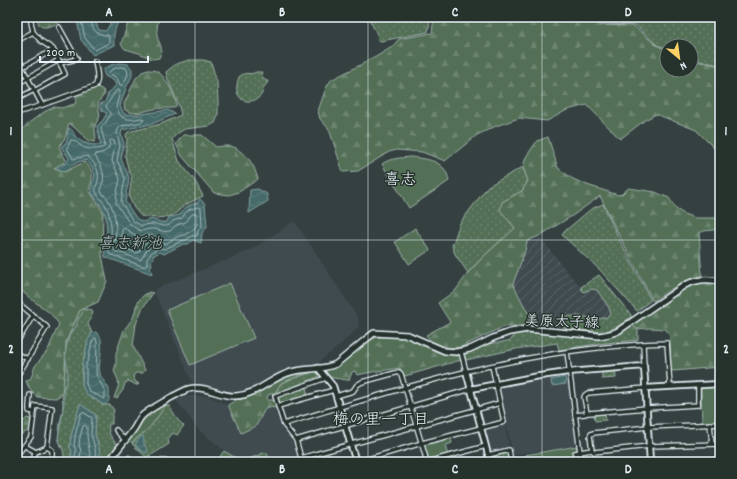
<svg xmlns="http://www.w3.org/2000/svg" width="737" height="479" font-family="Dekko,'Klee One',sans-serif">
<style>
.built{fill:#3f4b4f}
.industrial{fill:url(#industrial-furrows)}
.grass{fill:url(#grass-dots);stroke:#9eb0a8}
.forest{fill:url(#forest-firs);stroke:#9eb0a8}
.park{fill:#537057;stroke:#9eb0a8}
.garden{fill:url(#garden-furrows);stroke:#9eb0a8}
.water{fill:url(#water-waves);stroke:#86a0a2}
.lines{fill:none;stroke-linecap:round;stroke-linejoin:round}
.shore{stroke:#a7bbbf;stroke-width:1}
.stream{stroke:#86a0a2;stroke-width:1}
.street-casing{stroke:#e8f1f8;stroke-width:6}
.secondary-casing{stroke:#e8f1f8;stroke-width:8}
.primary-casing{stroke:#e8f1f8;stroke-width:8}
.street{stroke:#26332d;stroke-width:3.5}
.secondary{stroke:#26332d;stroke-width:4.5}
.primary{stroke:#26332d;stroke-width:5}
.grid{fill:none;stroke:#e8f1f8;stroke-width:1;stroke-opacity:0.55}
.labels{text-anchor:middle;stroke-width:3;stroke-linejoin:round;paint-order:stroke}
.street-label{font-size:15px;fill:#e8f1f8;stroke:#26332d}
.neighbourhood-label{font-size:16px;fill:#e8f1f8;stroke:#26332d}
.water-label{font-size:16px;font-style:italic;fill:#a7bbbf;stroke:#26332d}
.neatline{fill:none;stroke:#e8f1f8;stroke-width:1.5}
.grid-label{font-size:13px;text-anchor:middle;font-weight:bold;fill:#e8f1f8}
</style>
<defs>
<pattern id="industrial-furrows" width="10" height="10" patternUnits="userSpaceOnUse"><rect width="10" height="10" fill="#3f4b4f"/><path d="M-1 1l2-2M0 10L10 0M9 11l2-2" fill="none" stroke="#5b6569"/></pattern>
<pattern id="grass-dots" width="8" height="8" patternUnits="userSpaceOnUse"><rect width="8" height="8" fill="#537057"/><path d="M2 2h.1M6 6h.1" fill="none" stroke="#6c8570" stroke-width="1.8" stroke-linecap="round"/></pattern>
<pattern id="forest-firs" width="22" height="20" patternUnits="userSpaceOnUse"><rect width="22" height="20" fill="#537057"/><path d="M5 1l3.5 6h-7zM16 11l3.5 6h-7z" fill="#6c8570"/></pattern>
<pattern id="garden-furrows" width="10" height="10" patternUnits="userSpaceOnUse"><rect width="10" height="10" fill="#537057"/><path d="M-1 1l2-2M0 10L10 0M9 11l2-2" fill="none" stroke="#6c8570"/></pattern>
<pattern id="water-waves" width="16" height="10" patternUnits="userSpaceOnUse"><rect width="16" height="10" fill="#456a69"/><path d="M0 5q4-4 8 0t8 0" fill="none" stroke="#60807f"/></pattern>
</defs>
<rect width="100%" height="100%" fill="#354141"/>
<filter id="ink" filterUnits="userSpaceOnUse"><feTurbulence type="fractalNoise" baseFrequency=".025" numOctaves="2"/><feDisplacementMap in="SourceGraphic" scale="8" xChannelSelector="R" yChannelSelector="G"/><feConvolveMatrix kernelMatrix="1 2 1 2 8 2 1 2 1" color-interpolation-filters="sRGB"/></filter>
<g filter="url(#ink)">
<g class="built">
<path d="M 294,221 L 296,223 L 358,318 L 359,325 L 358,328 L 338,347 L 321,360 L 318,366 L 304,366 L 285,370 L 255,388 L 247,391 L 241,393 L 229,393 L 202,386 L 193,385 L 155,293 L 155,289 L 239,255 L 256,247 Z"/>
<path d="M 568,374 L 577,445 L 513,455 L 498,386 Z"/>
<path d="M 187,396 L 208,396 L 228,405 L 241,433 L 256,426 L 266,407 L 277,408 L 282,424 L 295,440 L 301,460 L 307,458 L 308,462 L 288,462 L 284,459 L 278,462 L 273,462 L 266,451 L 245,460 L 231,455 L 221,448 L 198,429 L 176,400 Z"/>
<path d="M 504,423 L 509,447 L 490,451 L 484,428 Z"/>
</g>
<path class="industrial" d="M 539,236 L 569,274 L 581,287 L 582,290 L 584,292 L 591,289 L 597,290 L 609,308 L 611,314 L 608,316 L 602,319 L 578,316 L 563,325 L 564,329 L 539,327 L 534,325 L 513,284 L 525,251 L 527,241 Z"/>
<g class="grass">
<path d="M 368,17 L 431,17 L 428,32 L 381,41 L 378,40 L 377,34 Z"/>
<path d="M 594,17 L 720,17 L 720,65 L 691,59 L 691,46 L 667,46 L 667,49 L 657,45 L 636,25 L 600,24 Z"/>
<path d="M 189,60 L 203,60 L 211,62 L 217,82 L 218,102 L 218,116 L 215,123 L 209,126 L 185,129 L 178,133 L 172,139 L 179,161 L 195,181 L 203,196 L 185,205 L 176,213 L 171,216 L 158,218 L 141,216 L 134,208 L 129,197 L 132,176 L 129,172 L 125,156 L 127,140 L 126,135 L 128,132 L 161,124 L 181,115 L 179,106 L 167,77 L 166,72 L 176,64 Z"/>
<path d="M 256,72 L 262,72 L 261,75 L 266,81 L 268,81 C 267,85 264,86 263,89 C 261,94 264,91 261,95 C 257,102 243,104 239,96 C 235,91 237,83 239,77 C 246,70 250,76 256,72 Z"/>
<path d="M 523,167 L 528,181 L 522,191 L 502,202 L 516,228 L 484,256 L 468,273 L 455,254 L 452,246 L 460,223 L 488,186 Z"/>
<path d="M 603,204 L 618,237 L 651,300 L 637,311 L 600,270 L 562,235 L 565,231 L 591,209 Z"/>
<path d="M 599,275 L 631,315 L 631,317 L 617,327 L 604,332 L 564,329 L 563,318 L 565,317 C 569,316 573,316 577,316 C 588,316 602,323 611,314 L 609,308 L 597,290 L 591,289 L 584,292 L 582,290 L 581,287 Z"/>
<path d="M 88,309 L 92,310 L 93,313 L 88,324 L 92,333 C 86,344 79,373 83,386 C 84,390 87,393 89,397 L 95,399 L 103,405 L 110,405 L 114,410 L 112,418 L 112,424 L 109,424 C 107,433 112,439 118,445 L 106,462 L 100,462 L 99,448 L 95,434 L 96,415 L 80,405 L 71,436 L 70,447 L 72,451 L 70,462 L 64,462 L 64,456 L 63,450 L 60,443 L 58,437 L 62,416 L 63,404 L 62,394 L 65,368 L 66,342 L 80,310 Z"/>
<path d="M 633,325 L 636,329 L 638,329 L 638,340 L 596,344 L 559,350 L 557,343 L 516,349 L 466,360 L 464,354 L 488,344 L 493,343 L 498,343 L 511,340 L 515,334 L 520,333 L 558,334 L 592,337 L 622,330 Z"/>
<path d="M 316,370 L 321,376 L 276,393 L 275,393 C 277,389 279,385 283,382 C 291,378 306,376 311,371 Z"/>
<path d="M 615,370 L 616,378 L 602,379 L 602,371 Z"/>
<path d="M 306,387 L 308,396 L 280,403 L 278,397 Z"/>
<path d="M 165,405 L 169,406 L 178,420 L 184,426 C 180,429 180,432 177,435 L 173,433 L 168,439 L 169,444 L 153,454 L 146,457 L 132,444 C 136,438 141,435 146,431 C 154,423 159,414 165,405 Z"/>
<path d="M 605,414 L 606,420 L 595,421 L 594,415 Z"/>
</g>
<g class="forest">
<path d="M 37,17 L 60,17 C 59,19 58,22 57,23 C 55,25 53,25 50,26 C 41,29 38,26 37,17 Z"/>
<path d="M 130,17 L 159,17 C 158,23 156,31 157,36 C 160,47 164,46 159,58 L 152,59 L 139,53 L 125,49 L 121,44 Z"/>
<path d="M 434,17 L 593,17 L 600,25 L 634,26 L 656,45 L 667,50 L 667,70 L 691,70 L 691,60 L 720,66 L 720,150 L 718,152 L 696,130 L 656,114 L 645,120 L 620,139 L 587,105 L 567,110 L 547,121 L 519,118 L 496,126 L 477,135 L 445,161 L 422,152 L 397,150 L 389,152 L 358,171 L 343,172 L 329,129 L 320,119 L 318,111 L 326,88 L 331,80 L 366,62 L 371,58 L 374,58 L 392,47 L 399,39 L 432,33 Z"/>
<path d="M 148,70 C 151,70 155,70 158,72 C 164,75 176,96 176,103 C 177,106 176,106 174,108 C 167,108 160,108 154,109 C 143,111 135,116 125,110 L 124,104 L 136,78 L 142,72 Z"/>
<path d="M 98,87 L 103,90 L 105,94 L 100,100 L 98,104 L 100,116 L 95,125 L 95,130 L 96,139 L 94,142 L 89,141 L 85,138 L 75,128 L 69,123 L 65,138 L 59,147 L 66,160 L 63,163 L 54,168 L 65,172 L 78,165 L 85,162 C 95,172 93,177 89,190 L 103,212 L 102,255 L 107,281 L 98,302 L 80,310 L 66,342 L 65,368 L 62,394 L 56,398 L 37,397 L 30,390 L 26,381 L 31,378 L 35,366 L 48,350 L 59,324 L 50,313 L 31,299 L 17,287 L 17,134 L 30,122 L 44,112 L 54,107 L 61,108 L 75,104 L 77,96 L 83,91 Z"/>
<path d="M 183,135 L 202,135 L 216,147 C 222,146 230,145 236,148 C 238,149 239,151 241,152 C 252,161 254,166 258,179 L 239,192 L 229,195 L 214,193 L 182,156 L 176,144 Z"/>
<path d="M 548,137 L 558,168 L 573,179 L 587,185 L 618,195 L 622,194 L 625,191 L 629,188 L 655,192 L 669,198 L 676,209 L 684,214 L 695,218 L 720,218 L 720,229 L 704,231 L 699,233 L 702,277 C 684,279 668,291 653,301 L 616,229 L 600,196 L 572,216 L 539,236 L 527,241 L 525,251 L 513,284 L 534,325 L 503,327 L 461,347 L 446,348 L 432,342 L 426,335 L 450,322 L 438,303 L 456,290 L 468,273 L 484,256 L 515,228 L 500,210 L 502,202 L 522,191 L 528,181 L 523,167 L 526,157 L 537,141 Z"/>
<path d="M 711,281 L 720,285 L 720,367 L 673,371 L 671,369 L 670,337 L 666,329 L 650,328 L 636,329 L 633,325 L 655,308 L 684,288 L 696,283 Z"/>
<path d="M 149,292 L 153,293 L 142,309 L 136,324 L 133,346 L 145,370 L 143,373 L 136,373 L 133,376 L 135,381 L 139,384 L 138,385 L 136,385 L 129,381 L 125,383 L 123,390 L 117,398 L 114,398 C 119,383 121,386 114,371 L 116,364 L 116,353 L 124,330 L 133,318 L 135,312 L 136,306 L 140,299 L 144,295 Z"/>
<path d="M 386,336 L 400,336 L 421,343 L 435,351 L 446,355 L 459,354 L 462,356 L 461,360 L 405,376 L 400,368 L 372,372 L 357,375 L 355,371 L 352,372 L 349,380 L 347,380 L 328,377 L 323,370 L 335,367 L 366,342 L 374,338 Z"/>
<path d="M 311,371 L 310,373 L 299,376 L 281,383 L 275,393 L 268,395 L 267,399 L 267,400 L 275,400 L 277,408 L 266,407 L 256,426 L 241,433 L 228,405 L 239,398 L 250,395 L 264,389 L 276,381 L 289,374 Z"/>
<path d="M 162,406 L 165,406 C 159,415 153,425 145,432 C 140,436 136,438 132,443 L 129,440 C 139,425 145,415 162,406 Z"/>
<path d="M 27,418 L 30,419 L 31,426 L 30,430 L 18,436 L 17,435 L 17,421 L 19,419 L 24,421 Z"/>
<path d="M 224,451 L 241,461 L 244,461 L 266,452 L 272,462 L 212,462 L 219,458 Z"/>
<path d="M 155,458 C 164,459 175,457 183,462 L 143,462 L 147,459 Z"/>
</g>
<g class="park">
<path d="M 411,157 C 429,159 446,161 449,181 L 409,208 L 382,164 C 390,158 401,158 411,157 Z"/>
<path d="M 415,228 L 430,250 L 409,264 L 395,242 Z"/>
<path d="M 230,283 L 254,338 L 190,365 L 167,310 Z"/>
<path d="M 717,387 L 719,421 L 702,422 L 701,388 Z"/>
<path d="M 450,436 L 452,443 L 445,446 L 448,455 L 429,460 L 424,444 Z"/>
<path d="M 577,446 L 579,462 L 526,462 L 525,455 Z"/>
</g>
<path class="garden" d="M 507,453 L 509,462 L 492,462 L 491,457 Z"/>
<g class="water">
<path d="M 65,17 L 94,17 L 95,21 L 99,30 L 106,31 L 110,24 L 109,20 L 111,17 L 122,17 C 115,25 113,35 114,45 L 93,55 L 81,40 L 77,21 L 74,18 Z"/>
<path d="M 120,63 L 128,64 L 132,69 L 132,76 L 126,88 L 120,106 L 124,114 L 135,115 L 168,110 L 175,114 L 152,124 L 122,130 L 121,134 L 124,144 L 121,159 L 129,177 L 128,186 L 126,192 L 127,196 L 125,201 L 136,218 L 142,222 L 152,219 L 160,222 L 167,222 L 169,217 L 180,215 C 183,207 189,205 197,203 L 200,199 L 205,204 L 207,227 L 202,233 L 201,243 L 193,240 L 188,244 L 183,244 L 164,254 L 160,252 L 154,255 L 151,261 L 152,265 L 150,267 L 152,274 L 105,257 L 104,243 L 106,237 L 107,231 L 106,218 L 103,209 L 92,193 L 92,183 C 98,175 92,166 86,160 L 78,162 L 65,171 L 60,170 L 56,167 L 59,165 L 66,163 L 69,158 L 61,147 C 71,139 65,138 69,128 C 73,130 73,132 75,136 C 82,144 91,145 101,145 L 100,141 L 97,126 L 103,120 L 107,113 L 102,111 L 100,104 L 105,102 L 108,94 L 116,85 L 114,81 L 105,76 L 103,70 L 111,65 Z"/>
<path d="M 258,189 L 267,194 L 268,201 L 249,213 L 250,190 Z"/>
<path d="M 95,332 C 108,337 97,362 100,373 C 101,380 108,384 109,390 C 110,392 109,393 109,396 C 109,401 109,403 103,405 L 95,399 L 89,397 L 84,390 L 82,385 L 83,366 L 81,363 L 84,360 L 88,340 L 92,333 Z"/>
<path d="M 565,377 L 566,384 L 552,386 L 551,380 Z"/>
<path d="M 80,404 L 96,415 L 95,434 L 99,448 L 100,462 L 70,462 L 72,451 L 70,447 L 71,436 Z"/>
<path d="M 142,436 L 144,437 C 143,442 144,446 148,450 L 146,453 L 140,450 L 135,445 L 138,440 Z"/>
</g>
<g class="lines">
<g class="shore">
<path d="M 79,17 L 81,20 L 85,38 L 94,49 L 95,50 L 109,43 L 109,36 L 108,35 C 95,35 91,29 91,17"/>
<path d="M 120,67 L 126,68 C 130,73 126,81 122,85 L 120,85 L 117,78 L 109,73 L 110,71 L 113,69 Z"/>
<path d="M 117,90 L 119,90 L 120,92 L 116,107 C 118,110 119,114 121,116 C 126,121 136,119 142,118 L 144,120 L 142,122 L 121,126 L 118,129 L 117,134 L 120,145 L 117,160 L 125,178 L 121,202 L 133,221 L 142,226 C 145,225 148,224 152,224 C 160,223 166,231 173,221 L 182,218 L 186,212 L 190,209 L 199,207 L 201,208 L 202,226 L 198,231 L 197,236 L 192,236 L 186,240 L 181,241 L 165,249 L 159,248 L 152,252 L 147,259 L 147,265 L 145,267 L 109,254 C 109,251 108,247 108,245 C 108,242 110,239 111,236 C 112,227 110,216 107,208 C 105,202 98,198 96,192 C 95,188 97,185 98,180 C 100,171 94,161 87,156 L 73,159 L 67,148 L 71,140 L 73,140 C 76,141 78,144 81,146 C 87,150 98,150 104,147 C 106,142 102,134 101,128 L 106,122 L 111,114 C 111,110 106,110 106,106 L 112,97 Z"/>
<path d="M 112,140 L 114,141 L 115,145 L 112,161 L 120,179 L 119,184 L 117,191 L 116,203 L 130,224 L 137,229 L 141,231 C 144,231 147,229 150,229 C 157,228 163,233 170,231 C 173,229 174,226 177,225 C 179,224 181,224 183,223 C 190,221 188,215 195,213 L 197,215 L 197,224 L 193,230 L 184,235 L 179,236 L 165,244 L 158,243 L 150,247 L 146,251 L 141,260 L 115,251 C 111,245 116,238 116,231 C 116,226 115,222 115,218 C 114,211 111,204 107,198 C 105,196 102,194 101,191 C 100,187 102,185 103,182 C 105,172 100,164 95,156 L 96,154 C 105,153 110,150 110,141 Z"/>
<path d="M 123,228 C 128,229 132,234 137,236 C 143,238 148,235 154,236 L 154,238 L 145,243 L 139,252 L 136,253 L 120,246 Z"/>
<path d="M 96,338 L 97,343 L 96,374 L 100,382 L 105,391 L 105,398 L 104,399 L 97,395 L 91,393 L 88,389 L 86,384 L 86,364 L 88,360 L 92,342 L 94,339 Z"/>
<path d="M 74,462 L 76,451 L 74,446 L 75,436 L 81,413 L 83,412 L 92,418 L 91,434 L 95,448 L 96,462"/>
<path d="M 79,462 L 81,451 L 79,445 L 80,437 L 83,426 L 85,425 L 87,427 C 86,439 90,450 91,462"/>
</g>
<path class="stream" d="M 61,448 L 58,441 L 60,423 L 64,403 L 64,388 L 67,382 L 68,372 L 65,354 L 67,344 L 70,334 L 76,327 L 78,320 L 83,312"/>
<g class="street-casing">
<g id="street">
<path d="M 59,27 L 77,59 L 60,63"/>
<path d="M 17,41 L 33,32"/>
<path d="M 22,67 L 42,105"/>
<path d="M 17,70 L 53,50"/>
<path d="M 17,84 L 59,60"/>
<path d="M 17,99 L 32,91 L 36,90 L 65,74 L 53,49 L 41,41 L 33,32 L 31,22 L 31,17"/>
<path d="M 17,113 L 42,105 L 95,86 C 100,80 96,69 95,61"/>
<path d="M 17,302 L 47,327 L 19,373 L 17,372"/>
<path d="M 17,342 L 33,316"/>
<path d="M 643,344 L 644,366"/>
<path d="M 461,352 L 466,371"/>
<path d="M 567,352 L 580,452 L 592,450 L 594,452 L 649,446 L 720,444"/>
<path d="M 17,354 L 28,359"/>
<path d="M 326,378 L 275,396 L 284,425 L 296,440 L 301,458 L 500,403"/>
<path d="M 30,395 L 29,406 L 29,411 L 34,412"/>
<path d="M 336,396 L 353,391 L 357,385 L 362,382 L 399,372 L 401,374 L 427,462"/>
<path d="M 278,406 L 334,390"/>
<path d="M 587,413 L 584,397 L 585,395 L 588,393 L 646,388"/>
<path d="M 575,415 L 585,414 L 587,413 L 589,413 L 647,408 L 698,405 L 698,385"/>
<path d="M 284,424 C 344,406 403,387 464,372 C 529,356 600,345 667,343 L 670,386"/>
<path d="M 710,424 L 712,444"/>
<path d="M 116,430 L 125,440"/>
<path d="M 296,440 L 471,389"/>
<path d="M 25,446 L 36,452 L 47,447"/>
<path d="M 47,447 L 52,450 L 52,462"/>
<path d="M 592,450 L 590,436 L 591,434 L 593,433 L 648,427 L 720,424"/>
<path d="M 17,455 L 31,437 L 35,406 L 52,408 L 47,447"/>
<path d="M 488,455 L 509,450 L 511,462"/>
<path d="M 33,462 L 35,452"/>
<path d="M 126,462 L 129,458"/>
<path d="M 358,462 L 422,443 L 504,422 L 492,366"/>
<path d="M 427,462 L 486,446"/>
<path d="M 576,462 L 575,453 L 580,452 L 581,462"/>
</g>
</g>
<g class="secondary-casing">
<g id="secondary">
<path d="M 17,58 L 22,67"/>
<path d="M 318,368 L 333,386 L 356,462"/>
<path d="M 466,371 L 490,462"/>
<path d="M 646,388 L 720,384"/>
<path d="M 471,389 L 533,377 L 568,372 L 644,366 L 650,462"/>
<path d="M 694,462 L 720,461"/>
</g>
</g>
<g class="primary-casing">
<path id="primary" d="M 109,462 C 116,451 125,441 133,430 C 136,426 138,421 141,417 C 147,410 179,393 188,389 C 191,388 194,388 197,388 C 210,388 223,397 236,396 C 256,395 270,379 288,373 C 304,367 322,371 336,364 L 365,340 L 374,333 L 408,335 L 445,351 L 456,352 L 470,349 L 493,338 L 510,332 L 528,329 L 599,336 C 606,335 612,334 618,331 L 685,285 C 696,280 708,278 720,282"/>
</g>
<use href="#street" class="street"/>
<use href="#secondary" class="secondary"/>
<use href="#primary" class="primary"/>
</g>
</g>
<path class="grid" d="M 195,17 L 195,462M 368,17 L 368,462M 542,17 L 542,462M 17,240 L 720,240"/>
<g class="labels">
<g class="street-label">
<text transform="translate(562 321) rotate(2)" y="5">美原太子線</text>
</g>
<g class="neighbourhood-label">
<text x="400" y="184">喜志</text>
<text x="381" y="424">梅の里一丁目</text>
</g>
<g class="water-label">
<text x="130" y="248">喜志新池</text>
</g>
</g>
<rect width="737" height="479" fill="none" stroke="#26332d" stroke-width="44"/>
<g transform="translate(679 58) rotate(151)"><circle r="19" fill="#26332d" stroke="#747f7e"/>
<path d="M0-3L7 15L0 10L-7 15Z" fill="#ffd166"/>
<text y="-6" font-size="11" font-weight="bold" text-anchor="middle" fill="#e8f1f8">N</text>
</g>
<path d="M40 56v6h108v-6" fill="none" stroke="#e8f1f8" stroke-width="2"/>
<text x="46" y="56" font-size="12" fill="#e8f1f8" stroke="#26332d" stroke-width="3" paint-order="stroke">200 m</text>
<rect x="22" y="22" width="693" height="435" class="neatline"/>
<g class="grid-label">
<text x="109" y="16">A</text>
<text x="282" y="16">B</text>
<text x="455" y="16">C</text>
<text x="628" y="16">D</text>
<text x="11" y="135">1</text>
<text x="726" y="135">1</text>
<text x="11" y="353">2</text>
<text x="726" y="353">2</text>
<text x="109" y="473">A</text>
<text x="282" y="473">B</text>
<text x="455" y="473">C</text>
<text x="628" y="473">D</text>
</g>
</svg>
